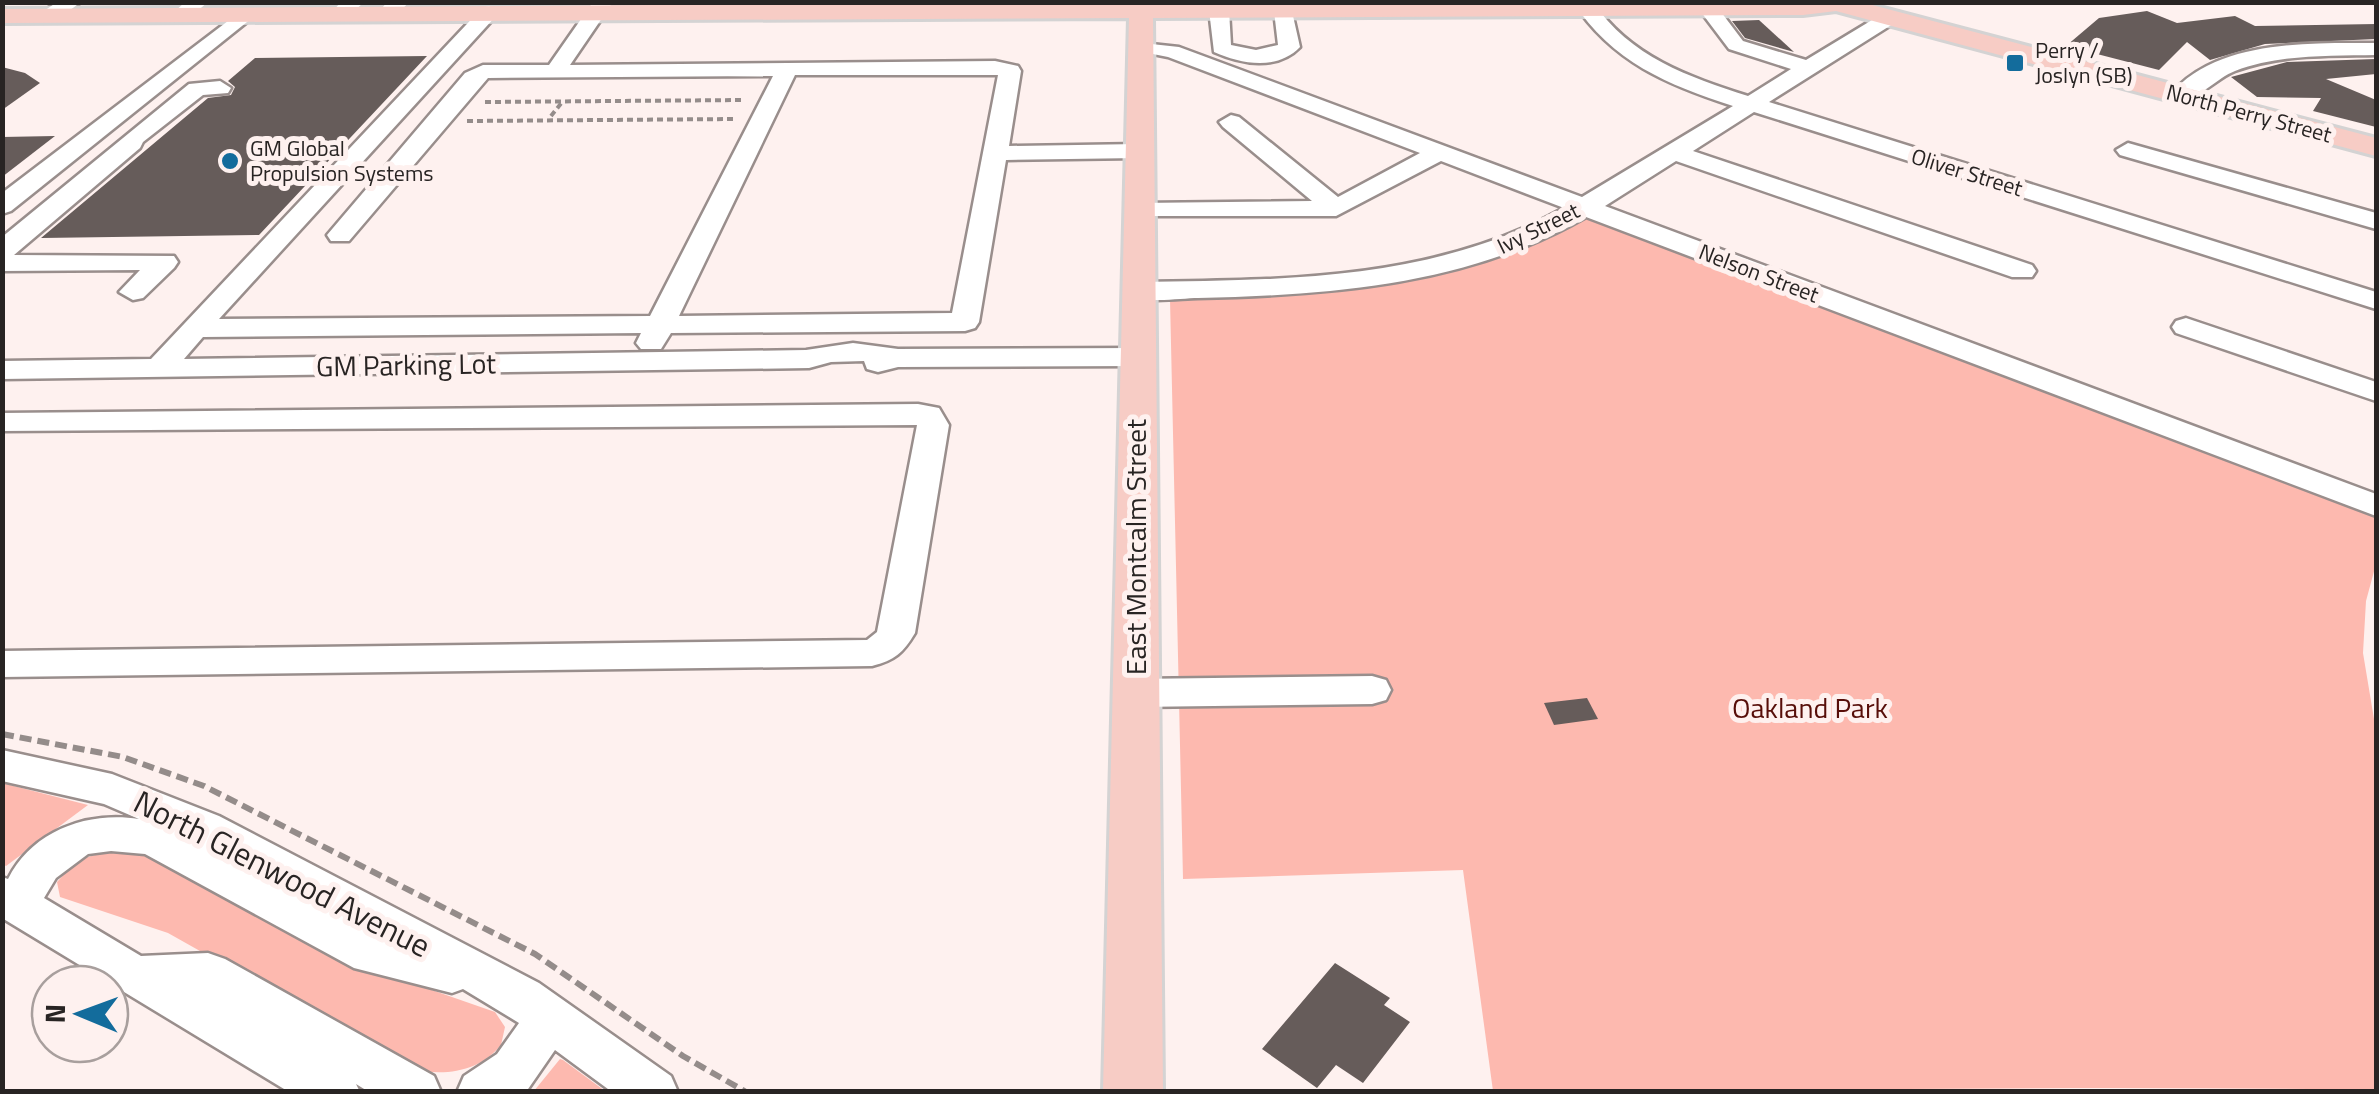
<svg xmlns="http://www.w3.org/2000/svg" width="2379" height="1094" font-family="'Titillium Web',sans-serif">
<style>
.green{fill:#fdb9af}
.building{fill:#665c5a}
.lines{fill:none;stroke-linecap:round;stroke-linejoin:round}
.minor-casing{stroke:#998e8c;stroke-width:5}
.major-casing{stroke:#d4d3d3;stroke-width:6}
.path-far1{stroke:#948c8a;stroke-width:4;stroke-dasharray:6 4;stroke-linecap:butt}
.path{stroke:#948c8a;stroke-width:6;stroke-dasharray:12 6;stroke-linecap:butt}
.minor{fill:#fff;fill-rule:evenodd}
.major{fill:#f7ccc5;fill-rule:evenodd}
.poi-dot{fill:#136c9c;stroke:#fef1ef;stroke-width:4}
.labels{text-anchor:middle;stroke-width:10;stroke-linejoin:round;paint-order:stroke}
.far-poi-label{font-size:22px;fill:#282423;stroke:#fef1ef;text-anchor:start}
.far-street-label{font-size:22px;fill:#282423;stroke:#fef1ef}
.street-label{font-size:28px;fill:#282423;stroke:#fef1ef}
.park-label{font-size:28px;fill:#570e09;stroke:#fef1ef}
.near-street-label{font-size:32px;fill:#282423;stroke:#fef1ef}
</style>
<rect width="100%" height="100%" fill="#fef1ef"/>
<g class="green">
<path d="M 1583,219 L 1600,219 L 2376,514 L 2376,564 L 2366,601 L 2363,653 L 2376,731 L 2376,1090 C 2082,1085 1788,1091 1493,1091 L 1463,870 L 1183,879 L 1170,299 C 1313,296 1454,289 1583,219 Z"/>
<path d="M 2,783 L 88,805 L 6,866 L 2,864 Z"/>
<path d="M 120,848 L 150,851 L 383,973 L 495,1012 L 505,1027 L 501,1045 C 478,1073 442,1077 408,1068 L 168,933 L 60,897 L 57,882 L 77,860 Z"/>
<path d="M 560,1059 L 563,1060 L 605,1091 L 534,1091 Z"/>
</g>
<g class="building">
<path d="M 2147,11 L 2177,23 L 2235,16 L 2255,26 L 2376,24 L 2376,39 L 2265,44 L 2210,60 L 2187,42 L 2159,70 L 2066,46 L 2099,18 Z"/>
<path d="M 1759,20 L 1794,52 L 1745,38 L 1732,21 Z"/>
<path d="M 427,56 L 259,235 L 41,238 L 208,98 L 231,95 L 235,87 L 228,81 L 255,58 Z"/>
<path d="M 2376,59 L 2376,74 L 2326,79 L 2376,100 L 2376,127 L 2313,111 L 2321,98 L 2257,97 L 2231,77 L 2287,62 Z"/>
<path d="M 2,67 L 25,73 L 40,83 L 2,110 Z"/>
<path d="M 55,136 L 2,177 L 2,137 Z"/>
<path d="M 1587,698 L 1598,719 L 1554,725 L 1544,703 Z"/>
<path d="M 1335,963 L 1390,998 L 1384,1005 L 1410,1022 L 1363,1083 L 1336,1065 L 1317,1088 L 1262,1049 Z"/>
</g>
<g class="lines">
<g class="minor-casing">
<g id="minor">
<path d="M 57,2 L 81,2 L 58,19 L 44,19 L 44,11 Z"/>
<path d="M 185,2 L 208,2 L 189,18 L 175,18 L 172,14 Z"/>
<path d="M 341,2 L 364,2 L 348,17 L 334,17 L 331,13 Z"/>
<path d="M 387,2 L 409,2 L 395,17 L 388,19 L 378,13 Z"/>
<path d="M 593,2 L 613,2 L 570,65 L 995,61 L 1018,66 L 1021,71 L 1009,146 L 1139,144 L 1151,151 L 1139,158 L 1006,160 L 979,322 L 975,328 L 965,331 L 671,333 L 661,349 L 641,349 L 636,343 L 641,333 L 203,337 L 184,359 L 806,350 L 853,343 L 898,349 L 1138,348 L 1148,351 L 1153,357 L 1148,363 L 1138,366 L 898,367 L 878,372 L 867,369 L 864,361 L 831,362 L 809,368 L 2,379 L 2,361 L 151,359 L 482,8 L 489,6 L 499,12 L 496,16 L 219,319 L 650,316 L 773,76 L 488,78 L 349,241 L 331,241 L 327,235 L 465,73 L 483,65 L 549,65 ZM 795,75 L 998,75 L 952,313 L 679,316 Z"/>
<path d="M 1573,2 L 1593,2 C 1630,57 1689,77 1748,96 L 1791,69 L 1729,49 L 1698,8 L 1701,4 L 1715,4 L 1743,41 L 1806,60 L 1882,14 L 1896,14 L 1896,22 L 1769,102 L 2376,292 L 2376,309 L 1754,112 L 1693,151 L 2032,265 L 2036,271 L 2032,277 L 2012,277 L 1676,161 L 1605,206 L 2376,494 L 2376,516 L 1586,217 C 1468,285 1332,295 1198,298 C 1179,298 1136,306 1124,290 L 1138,282 C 1283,280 1434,281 1564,208 L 1441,161 L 1336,216 L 1130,216 L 1126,211 L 1130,206 L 1139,203 L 1312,201 L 1223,127 L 1219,122 L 1231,115 L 1239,117 L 1338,197 L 1420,153 L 1168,57 L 1133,50 L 1129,46 L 1133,42 L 1179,47 L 1582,197 L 1733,106 C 1668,85 1612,62 1573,2 Z"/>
<path d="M 1219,4 L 1229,10 L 1231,45 L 1256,50 L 1278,45 L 1274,11 L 1277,7 L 1291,7 L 1300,47 C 1277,71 1241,64 1214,52 L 1209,10 Z"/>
<path d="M 245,8 L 252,10 L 252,18 L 11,211 L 2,214 L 2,193 Z"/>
<path d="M 2376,43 L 2376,55 C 2329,56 2280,54 2235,71 C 2216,78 2194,105 2173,100 L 2170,95 C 2216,39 2311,43 2376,43 Z"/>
<path d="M 220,81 L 231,88 L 228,93 L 203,95 L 143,142 L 140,148 L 14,255 L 174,256 L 178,262 L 174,268 L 143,298 L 133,300 L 119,292 L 140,270 L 2,271 L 2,237 L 189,84 Z"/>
<path d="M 2128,143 L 2376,213 L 2376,229 L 2120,155 L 2116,150 Z"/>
<path d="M 2186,318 L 2376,382 L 2376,401 L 2176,333 L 2172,327 L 2176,321 Z"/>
<path d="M 918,404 L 939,408 L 949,425 L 915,633 C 903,653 895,660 872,666 L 2,677 L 2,651 L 867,640 L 877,632 L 917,425 L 2,431 L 2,413 Z"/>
<path d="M 1372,676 L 1386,680 L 1391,690 L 1386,700 L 1372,704 L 1135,707 L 1121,703 L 1115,693 L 1121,683 L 1135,679 Z"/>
<path d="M 2,750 L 112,774 L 219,816 L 539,983 L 671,1076 L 678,1092 L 612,1092 L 555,1050 L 526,1092 L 457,1092 L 464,1076 L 497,1054 L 519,1023 L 463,989 L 452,993 L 354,968 L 145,854 L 111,851 L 88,854 L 56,878 L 44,898 L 141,956 L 208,953 L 225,959 L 434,1076 L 441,1092 L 369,1092 L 356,1084 L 360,1092 L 289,1092 L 2,918 L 2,877 L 8,879 C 32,831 87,811 139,819 L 104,804 L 2,781 Z"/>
</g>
</g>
<g class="major-casing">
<path id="major" d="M 1153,2 L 1861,2 L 2376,138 L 2376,156 L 1836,11 L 1803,15 L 1153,18 L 1163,1092 L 1103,1092 L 1129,18 L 2,23 L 2,9 Z"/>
</g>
<g class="path-far1">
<path d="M 485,102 L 744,100"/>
<path d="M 551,116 L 563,101"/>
<path d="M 467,121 L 736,119"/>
</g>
<path class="path" d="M 2,734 L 123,757 L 204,786 L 535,954 L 683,1056 L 746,1092"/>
<use href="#minor" class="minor"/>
<use href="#major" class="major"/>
</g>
<g class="poi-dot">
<rect x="2005" y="53" width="20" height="20" rx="5"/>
<circle cx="230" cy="161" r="10"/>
</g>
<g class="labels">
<g class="far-poi-label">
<text x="2035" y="58">Perry /<tspan x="2035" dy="25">Joslyn (SB)</tspan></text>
<text x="250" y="156">GM Global<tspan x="250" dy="25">Propulsion Systems</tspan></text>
</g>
<g class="far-street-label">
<text transform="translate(2249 113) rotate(15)" y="8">North Perry Street</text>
<text transform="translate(1967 172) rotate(17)" y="8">Oliver Street</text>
<text transform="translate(1538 228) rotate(-26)" y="8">Ivy Street</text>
<text transform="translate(1759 273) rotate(21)" y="8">Nelson Street</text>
</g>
<g class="street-label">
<text transform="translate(406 365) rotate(-1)" y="10">GM Parking Lot</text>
<text transform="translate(1136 547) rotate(-90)" y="10">East Montcalm Street</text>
</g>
<g class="park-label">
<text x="1810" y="718">Oakland Park</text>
</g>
<g class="near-street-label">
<text transform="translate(282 874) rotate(27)" y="11">North Glenwood Avenue</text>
</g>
</g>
<rect width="2379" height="1094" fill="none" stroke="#282423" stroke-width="10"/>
<g transform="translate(80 1014) rotate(271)"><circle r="48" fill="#fef1ef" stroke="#a89f9d" stroke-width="2.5"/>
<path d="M0-8L18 38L0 25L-18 38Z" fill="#136c9c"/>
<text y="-15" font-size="28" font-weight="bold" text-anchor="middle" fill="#282423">N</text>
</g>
</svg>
